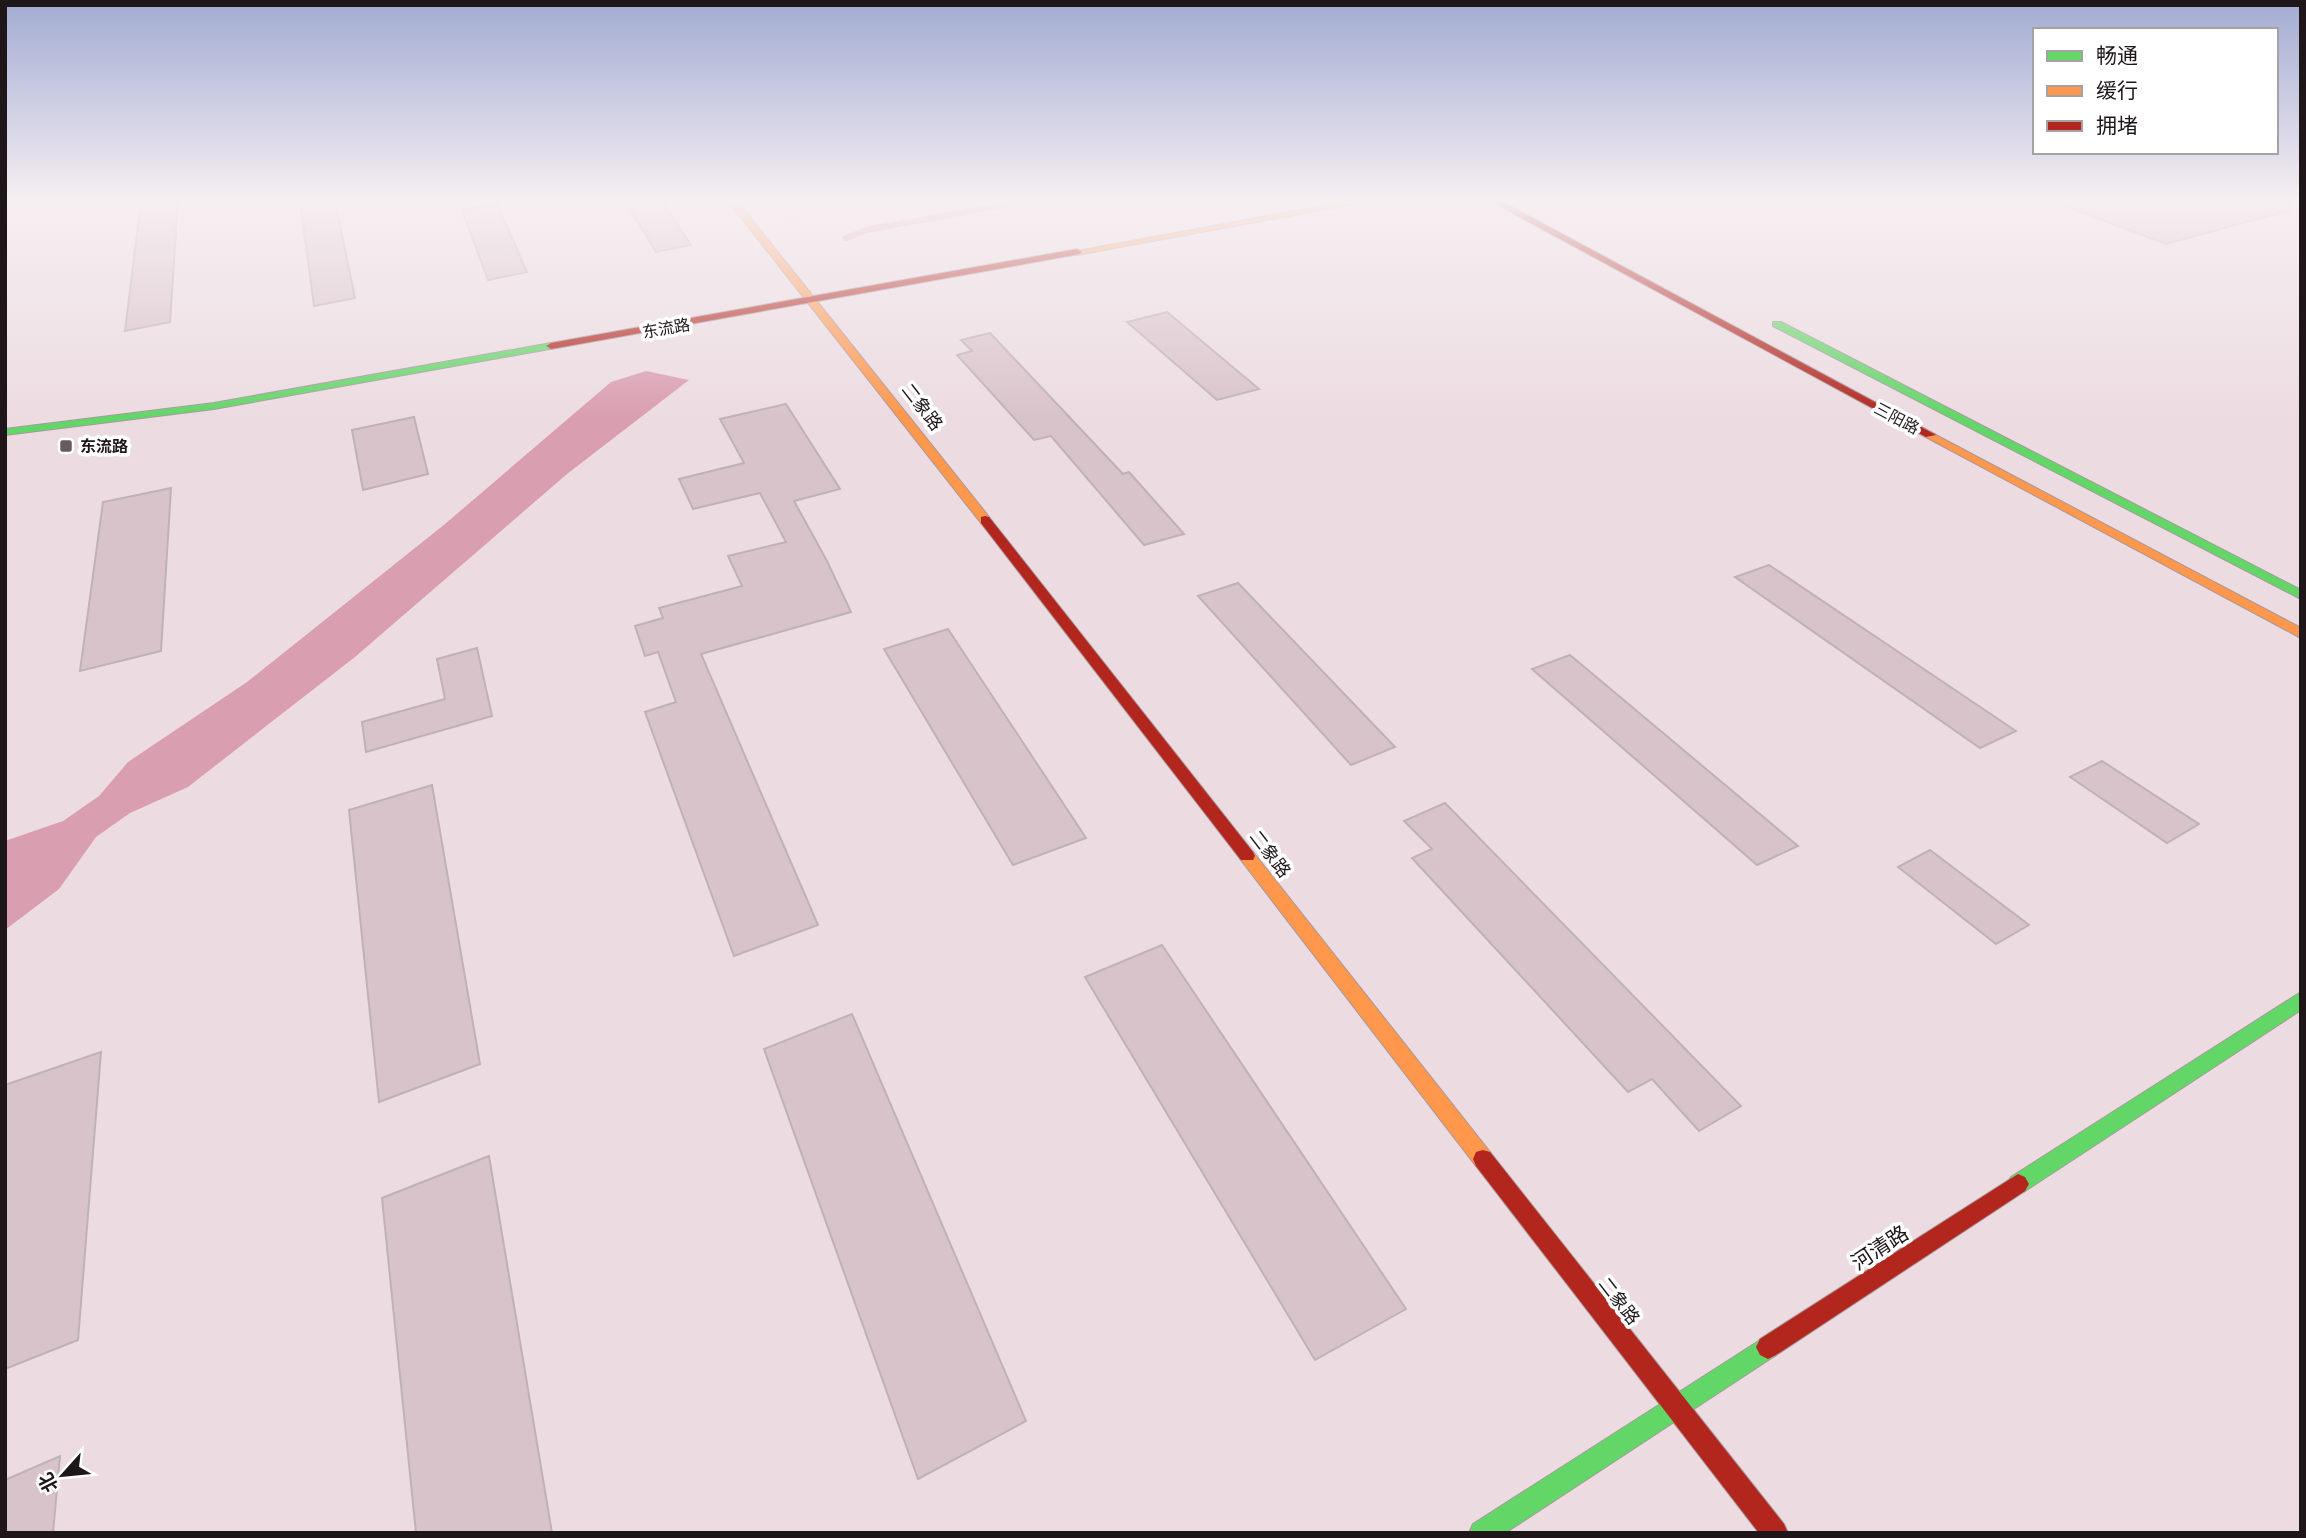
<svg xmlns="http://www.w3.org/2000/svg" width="2306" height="1538" font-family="'Roboto Condensed','Noto Sans SC',sans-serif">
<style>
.built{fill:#ebd0d8}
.water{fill:#da9eb1}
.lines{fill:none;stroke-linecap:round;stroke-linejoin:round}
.stream{stroke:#da9eb1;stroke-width:6}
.building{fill:#d9c3ca;stroke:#beb2b6;stroke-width:2}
.fast-casing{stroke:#a6999d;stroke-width:2}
.slow-casing{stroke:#a6999d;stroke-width:2}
.jam-casing{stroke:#a6999d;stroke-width:2}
.fast{fill:#63d668;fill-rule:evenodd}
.slow{fill:#ff974d;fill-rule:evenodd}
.jam{fill:#b3261e;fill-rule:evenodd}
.poi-dot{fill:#675b5f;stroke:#fff;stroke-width:2.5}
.labels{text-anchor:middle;stroke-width:7;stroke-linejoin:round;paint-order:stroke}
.far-street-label{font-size:16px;fill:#1f1619;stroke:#fff}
.far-poi-label{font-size:16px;font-weight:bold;fill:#1f1619;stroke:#fff;text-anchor:start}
.street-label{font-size:18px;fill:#1f1619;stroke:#fff}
.near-street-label{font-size:21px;fill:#1f1619;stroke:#fff}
</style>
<rect width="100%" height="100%" fill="#ecdce1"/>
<path class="built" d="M 774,201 L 890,201 L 788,219 Z"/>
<path class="water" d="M 646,371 L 689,380 L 567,474 L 355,657 L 188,787 L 130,813 L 96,837 L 59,889 L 5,930 L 5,841 L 63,821 L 99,796 L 128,762 L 247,682 L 445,524 L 611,382 Z"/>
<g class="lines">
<path class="stream" d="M 846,238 L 866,230 L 1025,201"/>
</g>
<g class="building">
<path d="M 141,201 L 178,201 L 170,322 L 125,331 Z"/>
<path d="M 300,201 L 335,201 L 355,298 L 314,306 Z"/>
<path d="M 625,201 L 662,201 L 691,245 L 656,252 Z"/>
<path d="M 2060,201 L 2289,201 L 2291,210 L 2166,244 L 2059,204 Z"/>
<path d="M 497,204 L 527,272 L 488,280 L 462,210 Z"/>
<path d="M 1167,312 L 1259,389 L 1217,400 L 1127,322 Z"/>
<path d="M 990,333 L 1123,474 L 1129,472 L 1184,534 L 1144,545 L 1051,436 L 1034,440 L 957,355 L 972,351 L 961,340 Z"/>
<path d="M 786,404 L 840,489 L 794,501 L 827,561 L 851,612 L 701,654 L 818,925 L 734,956 L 645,712 L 676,702 L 658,652 L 645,656 L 635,626 L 663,618 L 659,608 L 742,586 L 728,556 L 786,542 L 760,493 L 693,509 L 679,479 L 744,463 L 720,419 Z"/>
<path d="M 414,417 L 428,474 L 363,490 L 352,430 Z"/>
<path d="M 171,488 L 161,651 L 80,671 L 103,502 Z"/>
<path d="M 1769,565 L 2016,731 L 1980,748 L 1735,577 Z"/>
<path d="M 1238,583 L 1395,747 L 1351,765 L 1198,596 Z"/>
<path d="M 948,629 L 1086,838 L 1013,865 L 884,649 Z"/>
<path d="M 477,648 L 492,716 L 366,752 L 362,722 L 445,699 L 437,659 Z"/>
<path d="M 1570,655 L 1798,846 L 1757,865 L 1532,669 Z"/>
<path d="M 2102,761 L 2199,824 L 2167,843 L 2070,777 Z"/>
<path d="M 432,785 L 480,1064 L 379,1102 L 349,810 Z"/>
<path d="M 1445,803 L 1741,1106 L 1699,1131 L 1652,1079 L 1628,1092 L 1412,858 L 1432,849 L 1404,821 Z"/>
<path d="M 1930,850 L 2029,925 L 1996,944 L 1898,867 Z"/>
<path d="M 1162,945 L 1406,1309 L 1315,1360 L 1085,977 Z"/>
<path d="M 852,1014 L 1026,1421 L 918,1479 L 764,1049 Z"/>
<path d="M 101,1052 L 78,1340 L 5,1369 L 5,1085 Z"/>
<path d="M 489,1156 L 552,1533 L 416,1533 L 382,1198 Z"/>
<path d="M 60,1456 L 53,1533 L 5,1533 L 5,1480 Z"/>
</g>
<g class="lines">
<g class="fast-casing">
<g id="fast">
<path d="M 1773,322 L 1781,322 L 2301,590 L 2301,599 L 1773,326 Z"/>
<path d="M 551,343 L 556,346 L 555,348 L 214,409 L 5,435 L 5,429 L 214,403 Z"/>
<path d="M 2301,992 L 2301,1010 L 2025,1191 L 2018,1194 L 2011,1191 L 2007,1184 L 2011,1177 Z"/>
<path d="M 1768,1335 L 1776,1339 L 1780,1347 L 1776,1355 L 1505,1533 L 1469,1533 L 1473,1524 Z"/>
</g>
</g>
<g class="slow-casing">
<g id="slow">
<path d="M 728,201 L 737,201 L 989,517 L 989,523 L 981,523 Z"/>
<path d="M 1349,201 L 1370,201 L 1077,255 L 1072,252 Z"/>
<path d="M 1930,432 L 2301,628 L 2301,638 L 1926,437 L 1924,435 Z"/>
<path d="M 1247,850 L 1253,852 L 1490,1152 L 1493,1159 L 1490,1166 L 1483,1168 L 1476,1166 L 1241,860 L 1239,856 L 1241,852 Z"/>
</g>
</g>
<g class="jam-casing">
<g id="jam">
<path d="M 1490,201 L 1501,201 L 1936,435 L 1926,437 Z"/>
<path d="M 1077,249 L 1082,252 L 1080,254 L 551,349 L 546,346 L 551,343 Z"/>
<path d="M 985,516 L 989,517 L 1253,852 L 1255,856 L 1253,860 L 1241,860 L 981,523 L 981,517 Z"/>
<path d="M 1483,1150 L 1490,1152 L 1784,1524 L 1788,1533 L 1759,1533 L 1476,1166 L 1473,1159 L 1476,1152 Z"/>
<path d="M 2018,1174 L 2025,1177 L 2029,1184 L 2025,1191 L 1776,1355 L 1768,1359 L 1760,1355 L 1756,1347 L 1760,1339 Z"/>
</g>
</g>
<use href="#fast" class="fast"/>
<use href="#slow" class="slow"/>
<use href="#jam" class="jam"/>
</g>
<linearGradient id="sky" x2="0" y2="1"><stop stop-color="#a2abd2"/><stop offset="0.48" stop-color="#f6eff2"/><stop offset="1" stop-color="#f6eff2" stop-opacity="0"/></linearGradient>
<rect width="2306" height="417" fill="url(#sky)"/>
<rect class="poi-dot" x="59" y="439" width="14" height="14" rx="3.5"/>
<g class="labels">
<g class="far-street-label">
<text transform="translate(666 328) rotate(-10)" y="6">东流路</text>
<text transform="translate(1897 418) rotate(28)" y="6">三阳路</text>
</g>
<g class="far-poi-label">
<text x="80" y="452">东流路</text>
</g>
<g class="street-label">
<text transform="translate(922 407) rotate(52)" y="6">二象路</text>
<text transform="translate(1270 854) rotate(52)" y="6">二象路</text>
<text transform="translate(1619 1301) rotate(52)" y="6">二象路</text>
</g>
<g class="near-street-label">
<text transform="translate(1880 1248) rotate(-33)" y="7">河清路</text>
</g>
</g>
<rect width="2306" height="1538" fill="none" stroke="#1f1619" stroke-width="14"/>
<rect x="2033" y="28" width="245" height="126" fill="#ffffff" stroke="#a5a2a3" stroke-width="2"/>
<rect x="2047" y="51" width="35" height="10" fill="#63d668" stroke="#a5a2a3" stroke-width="2"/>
<text x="2096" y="63" font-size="21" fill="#1f1619">畅通</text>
<rect x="2047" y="86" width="35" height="10" fill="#ff974d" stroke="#a5a2a3" stroke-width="2"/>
<text x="2096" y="98" font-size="21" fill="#1f1619">缓行</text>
<rect x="2047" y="121" width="35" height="10" fill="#b3261e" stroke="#a5a2a3" stroke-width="2"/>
<text x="2096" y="133" font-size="21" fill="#1f1619">拥堵</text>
<g transform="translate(63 1475) rotate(243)" stroke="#ffffff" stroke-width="5" paint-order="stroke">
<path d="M0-5L12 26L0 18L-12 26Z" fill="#1f1619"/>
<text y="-10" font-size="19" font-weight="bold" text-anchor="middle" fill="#1f1619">北</text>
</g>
</svg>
